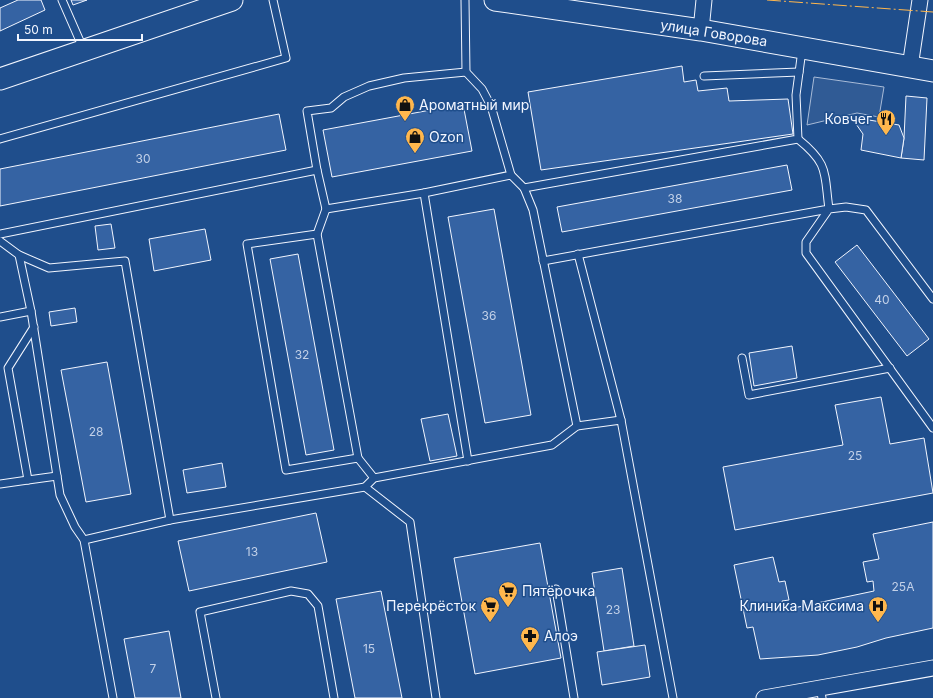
<svg xmlns="http://www.w3.org/2000/svg" width="933" height="698" font-family="Inter,sans-serif">
<style>
.built{fill:#305b95;stroke:#a8bbd7}
.building{fill:#3563a3;stroke:#f2f6ff}
.lines{fill:none;stroke-linecap:round;stroke-linejoin:round}
.service-casing{stroke:#f2f6ff;stroke-width:9}
.minor-casing{stroke:#f2f6ff;stroke-width:17}
.secondary-casing{stroke:#f2f6ff;stroke-width:23}
.service{stroke:#1f4e8c;stroke-width:7}
.minor{stroke:#1f4e8c;stroke-width:15}
.secondary{stroke:#1f4e8c;stroke-width:21}
.power{stroke:#ffb74d;stroke-width:1;stroke-dasharray:14 3 2 3;stroke-linecap:butt}
.labels{text-anchor:middle;stroke-width:3;stroke-linejoin:round;paint-order:stroke}
.number-label{font-size:12px;fill:#c3d1e8}
.street-label{font-size:14px;fill:#f2f6ff;stroke:#1f4e8c}
.poi-label{font-size:14px;fill:#f2f6ff;stroke:#1f4e8c;text-anchor:start}
</style>
<rect width="100%" height="100%" fill="#1f4e8c"/>
<path class="built" d="M 814,77 L 884,87 L 879,117 L 857,113 L 807,125 Z"/>
<g class="building">
<path d="M 18,0 L 41,0 L 45,10 L 0,31 L 0,8 Z"/>
<path d="M 71,0 L 87,0 L 73,5 Z"/>
<path d="M 682,66 L 684,82 L 696,80 L 698,91 L 727,88 L 729,101 L 788,99 L 793,134 L 541,170 L 528,92 Z"/>
<path d="M 906,96 L 927,98 L 924,160 L 901,158 L 904,138 Z"/>
<path d="M 463,104 L 472,151 L 332,177 L 323,130 Z"/>
<path d="M 279,114 L 286,150 L 0,206 L 0,169 Z"/>
<path d="M 863,119 L 899,125 L 904,138 L 901,158 L 861,150 L 863,134 L 856,124 Z"/>
<path d="M 787,165 L 792,190 L 562,232 L 557,207 Z"/>
<path d="M 494,209 L 531,415 L 485,423 L 448,217 Z"/>
<path d="M 111,224 L 115,248 L 98,250 L 95,226 Z"/>
<path d="M 205,229 L 211,260 L 154,271 L 149,239 Z"/>
<path d="M 857,245 L 929,339 L 907,356 L 835,262 Z"/>
<path d="M 298,254 L 334,450 L 306,455 L 270,259 Z"/>
<path d="M 75,308 L 77,322 L 51,326 L 49,312 Z"/>
<path d="M 792,346 L 797,378 L 754,386 L 749,353 Z"/>
<path d="M 107,362 L 131,494 L 86,502 L 61,370 Z"/>
<path d="M 881,397 L 890,444 L 924,438 L 933,493 L 735,530 L 723,467 L 843,445 L 835,405 Z"/>
<path d="M 448,414 L 457,456 L 430,461 L 421,419 Z"/>
<path d="M 222,463 L 226,487 L 187,493 L 183,470 Z"/>
<path d="M 316,513 L 327,562 L 189,591 L 178,541 Z"/>
<path d="M 933,522 L 933,628 L 886,638 L 857,647 L 818,655 L 760,659 L 753,627 L 747,628 L 734,565 L 773,557 L 779,582 L 785,581 L 789,600 L 782,601 L 784,610 L 874,591 L 873,581 L 867,582 L 863,562 L 879,559 L 873,534 Z"/>
<path d="M 540,543 L 561,658 L 475,674 L 454,558 Z"/>
<path d="M 622,568 L 634,646 L 604,651 L 592,573 Z"/>
<path d="M 381,591 L 402,698 L 355,698 L 336,599 Z"/>
<path d="M 169,631 L 181,698 L 135,698 L 124,639 Z"/>
<path d="M 645,645 L 650,677 L 602,685 L 597,652 Z"/>
</g>
<g class="lines">
<g class="service-casing">
<g id="service">
<path d="M 62,0 L 83,48"/>
<path d="M 704,76 L 799,72"/>
<path d="M 0,139 L 286,58 L 273,0"/>
<path d="M 317,170 L 307,111 L 331,108 L 344,97 L 369,86 L 404,78 L 466,72"/>
<path d="M 511,175 L 524,188 L 533,210 L 577,426"/>
<path d="M 524,188 L 798,139 L 796,95 L 802,50"/>
<path d="M 424,193 L 468,461"/>
<path d="M 326,209 L 317,234 L 247,244 L 286,470 L 358,458 L 374,478"/>
<path d="M 0,234 L 317,170 L 326,209 L 424,193 L 511,175 L 491,106 L 482,89 L 466,72 L 465,0"/>
<path d="M 317,234 L 358,458"/>
<path d="M 0,241 L 19,255 L 31,311 L 60,495 L 75,527 L 84,540 L 113,698"/>
<path d="M 578,254 L 621,420"/>
<path d="M 19,255 L 49,268 L 125,261 L 170,520"/>
<path d="M 543,261 L 829,209 C 824,172 829,164 798,139"/>
<path d="M 933,299 L 866,210 L 846,207 L 829,209 L 806,242 L 806,253 L 933,428"/>
<path d="M 0,317 L 31,311"/>
<path d="M 34,327 L 8,368 L 28,480 L 57,476"/>
<path d="M 742,358 L 749,395 L 890,368"/>
<path d="M 0,484 L 28,480"/>
<path d="M 365,487 L 410,522 L 436,698"/>
<path d="M 84,540 L 170,520 L 365,487 L 374,478 L 552,445 L 577,426 L 621,420 L 673,698"/>
<path d="M 556,589 L 574,698"/>
<path d="M 820,688 L 822,698"/>
<path d="M 216,698 L 200,612 L 291,591 L 308,594 L 318,606 L 334,698"/>
</g>
</g>
<g class="minor-casing">
<g id="minor">
<path d="M 701,30 L 704,0"/>
<path d="M 910,67 L 920,0"/>
<path d="M 764,698 L 933,668"/>
</g>
</g>
<g class="secondary-casing">
<g id="secondary">
<path d="M 495,0 L 701,30 L 933,71"/>
<path d="M 0,79 L 232,0"/>
</g>
</g>
<use href="#service" class="service"/>
<use href="#minor" class="minor"/>
<use href="#secondary" class="secondary"/>
<path class="power" d="M 767,0 L 933,12"/>
</g>
<defs>
<g id="shop-pin" transform="scale(1)"><path d="M0 17L-7.5 6A9.5 9.5 0 1 1 7.5 6Z" fill="#ffb74d" stroke="#1f4e8c"/><path d="M-5-2.5h2.3a2.7 3.5 0 0 1 5.4 0H5L5.5 6h-11ZM-1.5-2.5h3a1.5 2.3 0 0 0-3 0Z" fill="#111"/></g>
<g id="restaurant-pin" transform="scale(1)"><path d="M0 17L-7.5 6A9.5 9.5 0 1 1 7.5 6Z" fill="#ffb74d" stroke="#1f4e8c"/><path d="M-5-6h1v4h1v-4h1v4h1v-4h1v5L-1.5 .5V6h-2V.5L-5-1ZM5-6V6H3V1.5H1.5Q1.5-4 5-6Z" fill="#111"/></g>
<g id="supermarket-pin" transform="scale(1)"><path d="M0 17L-7.5 6A9.5 9.5 0 1 1 7.5 6Z" fill="#ffb74d" stroke="#1f4e8c"/><path d="M-6-5.5h2.5l.6 2H6L4.5 2H-2.5L-4.4-4H-6ZM-1.5 3.2a1.3 1.3 0 1 0 .1 0ZM3 3.2a1.3 1.3 0 1 0 .1 0Z" fill="#111"/></g>
<g id="hospital-pin" transform="scale(1)"><path d="M0 17L-7.5 6A9.5 9.5 0 1 1 7.5 6Z" fill="#ffb74d" stroke="#1f4e8c"/><path d="M-5-5h3v3.5h4V-5h3V5h-3V1.5h-4V5h-3Z" fill="#111"/></g>
<g id="pharmacy-pin" transform="scale(1)"><path d="M0 17L-7.5 6A9.5 9.5 0 1 1 7.5 6Z" fill="#ffb74d" stroke="#1f4e8c"/><path d="M-2-6h4v4h4v4h-4v4h-4v-4h-4v-4h4Z" fill="#111"/></g>
</defs>
<g fill-rule="evenodd">
<use href="#shop-pin" x="405" y="105"/>
<use href="#restaurant-pin" x="886" y="119"/>
<use href="#shop-pin" x="415" y="137"/>
<use href="#supermarket-pin" x="508" y="591"/>
<use href="#supermarket-pin" x="490" y="606"/>
<use href="#hospital-pin" x="878" y="606"/>
<use href="#pharmacy-pin" x="530" y="636"/>
</g>
<g class="labels">
<g class="number-label">
<text x="143" y="163">30</text>
<text x="675" y="203">38</text>
<text x="882" y="304">40</text>
<text x="489" y="320">36</text>
<text x="302" y="359">32</text>
<text x="96" y="436">28</text>
<text x="855" y="460">25</text>
<text x="252" y="556">13</text>
<text x="903" y="591">25А</text>
<text x="613" y="614">23</text>
<text x="369" y="653">15</text>
<text x="153" y="673">7</text>
</g>
<g class="street-label">
<text transform="translate(714 33) rotate(9)" y="5">улица Говорова</text>
</g>
<g class="poi-label">
<text x="419" y="110">Ароматный мир</text>
<text x="872" y="124" text-anchor="end">Ковчег</text>
<text x="429" y="142">Ozon</text>
<text x="522" y="596">Пятёрочка</text>
<text x="476" y="611" text-anchor="end">Перекрёсток</text>
<text x="864" y="611" text-anchor="end">Клиника Максима</text>
<text x="544" y="641">Алоэ</text>
</g>
</g>
<path d="M18 34v6h124v-6" fill="none" stroke="#f2f6ff" stroke-width="2"/>
<text x="24" y="34" font-size="12" fill="#f2f6ff" stroke="#1f4e8c" stroke-width="3" paint-order="stroke">50 m</text>
</svg>
